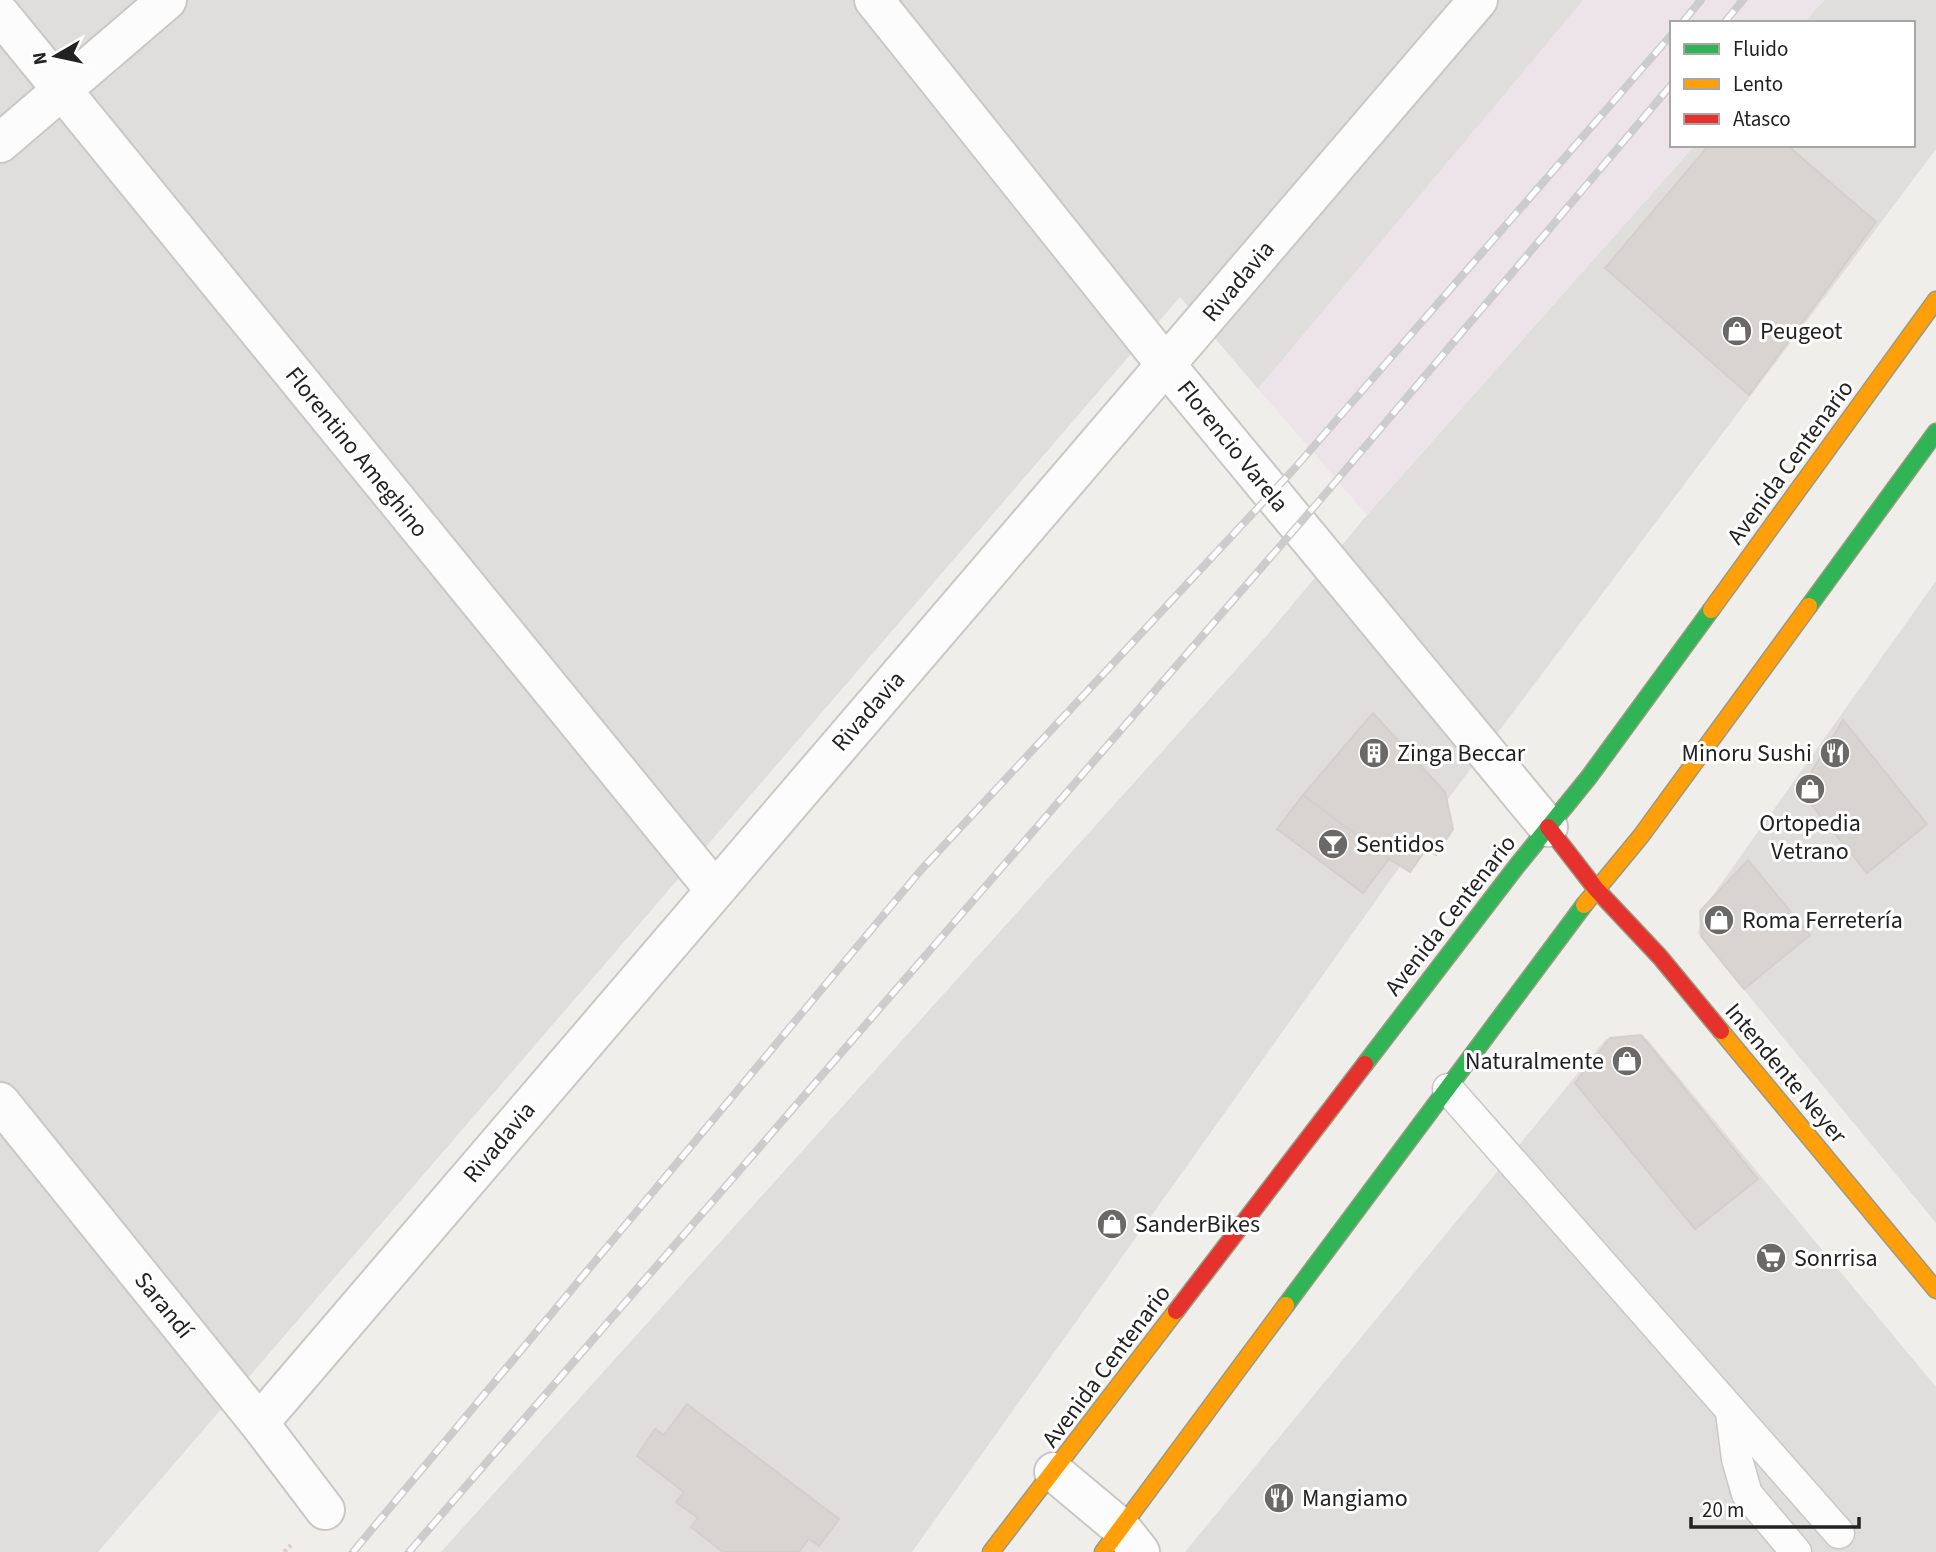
<svg xmlns="http://www.w3.org/2000/svg" width="1936" height="1552" font-family="'Source Sans 3',sans-serif">
<style>
.residential{fill:#dfdedc}
.railway{fill:#ede4e9}
.building{fill:#d7d4d2;stroke:#d3d0cc;stroke-width:2}
.lines{fill:none;stroke-linecap:round;stroke-linejoin:round}
.lane-casing{stroke:#c9c8c7;stroke-width:33}
.street-casing{stroke:#c9c8c7;stroke-width:42}
.fast-casing{stroke:#999a82;stroke-width:19}
.slow-casing{stroke:#999a82;stroke-width:19}
.jam-casing{stroke:#999a82;stroke-width:19}
.path{stroke:#dccecd;stroke-width:4.5;stroke-dasharray:3.5 3.5;stroke-linecap:butt}
.lane{stroke:#fdfcfc;stroke-width:30}
.street{stroke:#fdfcfc;stroke-width:38}
.fast{stroke:#30b455;stroke-width:16}
.slow{stroke:#ff9f0a;stroke-width:16}
.jam{stroke:#e5322d;stroke-width:16}
.rail-casing{stroke:#ccc;stroke-width:8}
.rail{stroke:#fff;stroke-width:5;stroke-dasharray:16;stroke-linecap:butt}
.labels{text-anchor:middle;stroke-width:6;stroke-linejoin:round;paint-order:stroke}
.street-label{font-size:24px;fill:#222;stroke:#fff}
.poi-label{font-size:24px;fill:#222;stroke:#fff;text-anchor:start}
</style>
<rect width="100%" height="100%" fill="#f0eeeb"/>
<g class="residential">
<path d="M 0,0 L 1584,0 L 1258,389 L 1180,297 L 98,1552 L 0,1552 Z"/>
<path d="M 1824,0 L 1936,0 L 1936,149 L 1451,795 L 912,1552 L 441,1552 L 1268,634 L 1367,515 L 1695,145 L 1913,145 L 1913,23 L 1804,23 Z"/>
<path d="M 1936,581 L 1936,1223 L 1698,934 L 1701,912 Z"/>
<path d="M 1606,1039 L 1647,1039 L 1936,1387 L 1936,1552 L 1185,1552 Z"/>
</g>
<path class="railway" d="M 1583,0 L 1824,0 L 1804,23 L 1672,23 L 1672,145 L 1695,145 L 1367,515 L 1258,389 Z"/>
<g class="building">
<path d="M 1709,145 L 1787,145 L 1876,222 L 1749,395 L 1605,268 Z"/>
<path d="M 1373,713 L 1445,792 L 1453,829 L 1436,855 L 1427,848 L 1410,872 L 1389,859 L 1303,795 Z"/>
<path d="M 1843,720 L 1927,824 L 1867,873 L 1800,791 Z"/>
<path d="M 1303,795 L 1389,859 L 1363,893 L 1277,829 Z"/>
<path d="M 1748,860 L 1810,935 L 1744,989 L 1702,937 L 1700,911 Z"/>
<path d="M 1641,1035 L 1758,1179 L 1695,1229 L 1575,1083 L 1610,1038 Z"/>
<path d="M 687,1404 L 839,1519 L 819,1546 L 809,1539 L 799,1552 L 723,1552 L 691,1527 L 698,1518 L 676,1502 L 684,1492 L 637,1456 L 655,1429 L 664,1435 Z"/>
</g>
<g class="lines">
<g class="lane-casing">
<g id="lane">
<path d="M 1448,1089 L 1839,1533"/>
<path d="M 1731,1412 L 1737,1459 L 1747,1494 L 1796,1552"/>
</g>
</g>
<g class="street-casing">
<g id="street">
<path d="M 874,0 L 1166,365 L 1548,827"/>
<path d="M 0,14 L 714,889"/>
<path d="M 0,143 L 167,0"/>
<path d="M 0,1102 L 259,1423 L 325,1510"/>
<path d="M 259,1423 L 1478,0"/>
<path d="M 1054,1472 L 1121,1528 L 1140,1552"/>
</g>
</g>
<g class="fast-casing">
<g id="fast">
<path d="M 1809,606 L 1936,432"/>
<path d="M 1365,1064 L 1516,867 L 1589,777 L 1711,610"/>
<path d="M 1286,1305 L 1584,905"/>
</g>
</g>
<g class="slow-casing">
<g id="slow">
<path d="M 1711,610 L 1936,300"/>
<path d="M 1584,905 L 1641,836 L 1809,606"/>
<path d="M 1721,1031 L 1936,1290"/>
<path d="M 991,1552 L 1176,1311"/>
<path d="M 1103,1552 L 1286,1305"/>
</g>
</g>
<g class="jam-casing">
<g id="jam">
<path d="M 1548,827 L 1596,889 L 1660,957 L 1721,1031"/>
<path d="M 1176,1311 L 1365,1064"/>
</g>
</g>
<path class="path" d="M 284,1552 L 291,1545"/>
<use href="#lane" class="lane"/>
<use href="#street" class="street"/>
<use href="#fast" class="fast"/>
<use href="#slow" class="slow"/>
<use href="#jam" class="jam"/>
<g class="rail-casing">
<g id="rail">
<path d="M 1682,23 L 1701,0"/>
<path d="M 1724,23 L 1743,0"/>
<path d="M 353,1552 L 921,870 L 1294,469 L 1672,34"/>
<path d="M 409,1552 L 1320,500 L 1672,84"/>
</g>
</g>
<use href="#rail" class="rail"/>
</g>
<defs>
<g id="shop-disc" transform="scale(1.575)"><circle r="9.5" fill="#6a6968" stroke="#fff"/><path d="M-5-2.5h2.3a2.7 3.5 0 0 1 5.4 0H5L5.5 6h-11ZM-1.5-2.5h3a1.5 2.3 0 0 0-3 0Z" fill="#fff"/></g>
<g id="building-disc" transform="scale(1.575)"><circle r="9.5" fill="#6a6968" stroke="#fff"/><path d="M-4-6H4V6H1V3H-1V6H-4ZM-2.5-4.3h1.7v1.8h-1.7ZM.8-4.3h1.7v1.8H.8ZM-2.5-1h1.7V.8h-1.7ZM.8-1h1.7V.8H.8Z" fill="#fff"/></g>
<g id="restaurant-disc" transform="scale(1.575)"><circle r="9.5" fill="#6a6968" stroke="#fff"/><path d="M-5-6h1v4h1v-4h1v4h1v-4h1v5L-1.5 .5V6h-2V.5L-5-1ZM5-6V6H3V1.5H1.5Q1.5-4 5-6Z" fill="#fff"/></g>
<g id="bar-disc" transform="scale(1.575)"><circle r="9.5" fill="#6a6968" stroke="#fff"/><path d="M-6-5H6L.8 .8V4.5H3.5V6h-7V4.5H-.8V.8Z" fill="#fff"/></g>
<g id="supermarket-disc" transform="scale(1.575)"><circle r="9.5" fill="#6a6968" stroke="#fff"/><path d="M-6-5.5h2.5l.6 2H6L4.5 2H-2.5L-4.4-4H-6ZM-1.5 3.2a1.3 1.3 0 1 0 .1 0ZM3 3.2a1.3 1.3 0 1 0 .1 0Z" fill="#fff"/></g>
</defs>
<g fill-rule="evenodd">
<use href="#shop-disc" x="1737" y="331"/>
<use href="#building-disc" x="1374" y="753"/>
<use href="#restaurant-disc" x="1835" y="753"/>
<use href="#shop-disc" x="1810" y="789"/>
<use href="#bar-disc" x="1333" y="844"/>
<use href="#shop-disc" x="1719" y="920"/>
<use href="#shop-disc" x="1627" y="1061"/>
<use href="#shop-disc" x="1112" y="1224"/>
<use href="#supermarket-disc" x="1771" y="1258"/>
<use href="#restaurant-disc" x="1279" y="1498"/>
</g>
<g class="labels">
<g class="street-label">
<text transform="translate(1238 281) rotate(-50)" y="8">Rivadavia</text>
<text transform="translate(1233 446) rotate(51)" y="8">Florencio Varela</text>
<text transform="translate(357 452) rotate(51)" y="8">Florentino Ameghino</text>
<text transform="translate(1790 462) rotate(-54)" y="8">Avenida Centenario</text>
<text transform="translate(868 711) rotate(-49)" y="8">Rivadavia</text>
<text transform="translate(1450 915) rotate(-52)" y="8">Avenida Centenario</text>
<text transform="translate(1786 1073) rotate(50)" y="8">Intendente Neyer</text>
<text transform="translate(499 1142) rotate(-50)" y="8">Rivadavia</text>
<text transform="translate(164 1305) rotate(51)" y="8">Sarandí</text>
<text transform="translate(1106 1366) rotate(-53)" y="8">Avenida Centenario</text>
</g>
<g class="poi-label">
<text x="1760" y="339">Peugeot</text>
<text x="1397" y="761">Zinga Beccar</text>
<text x="1812" y="761" text-anchor="end">Minoru Sushi</text>
<text x="1810" y="831" text-anchor="middle">Ortopedia<tspan x="1810" dy="28">Vetrano</tspan></text>
<text x="1356" y="852">Sentidos</text>
<text x="1742" y="928">Roma Ferretería</text>
<text x="1604" y="1069" text-anchor="end">Naturalmente</text>
<text x="1135" y="1232">SanderBikes</text>
<text x="1794" y="1266">Sonrrisa</text>
<text x="1302" y="1506">Mangiamo</text>
</g>
</g>
<rect x="1670" y="21" width="245" height="126" fill="#ffffff" stroke="#a7a7a7" stroke-width="2"/>
<rect x="1684" y="44" width="35" height="10" fill="#30b455" stroke="#a7a7a7" stroke-width="2"/>
<text x="1733" y="56" font-size="21" fill="#222222">Fluido</text>
<rect x="1684" y="79" width="35" height="10" fill="#ff9f0a" stroke="#a7a7a7" stroke-width="2"/>
<text x="1733" y="91" font-size="21" fill="#222222">Lento</text>
<rect x="1684" y="114" width="35" height="10" fill="#e5322d" stroke="#a7a7a7" stroke-width="2"/>
<text x="1733" y="126" font-size="21" fill="#222222">Atasco</text>
<g transform="translate(56 56) rotate(261)" stroke="#ffffff" stroke-width="5" paint-order="stroke">
<path d="M0-5L12 26L0 18L-12 26Z" fill="#222222"/>
<text y="-10" font-size="19" font-weight="bold" text-anchor="middle" fill="#222222">N</text>
</g>
<path d="M1691 1517v10h168v-10" fill="none" stroke="#222222" stroke-width="3.5"/>
<text x="1702" y="1517" font-size="21" fill="#222222" stroke="#ffffff" stroke-width="5" paint-order="stroke">20 m</text>
</svg>
